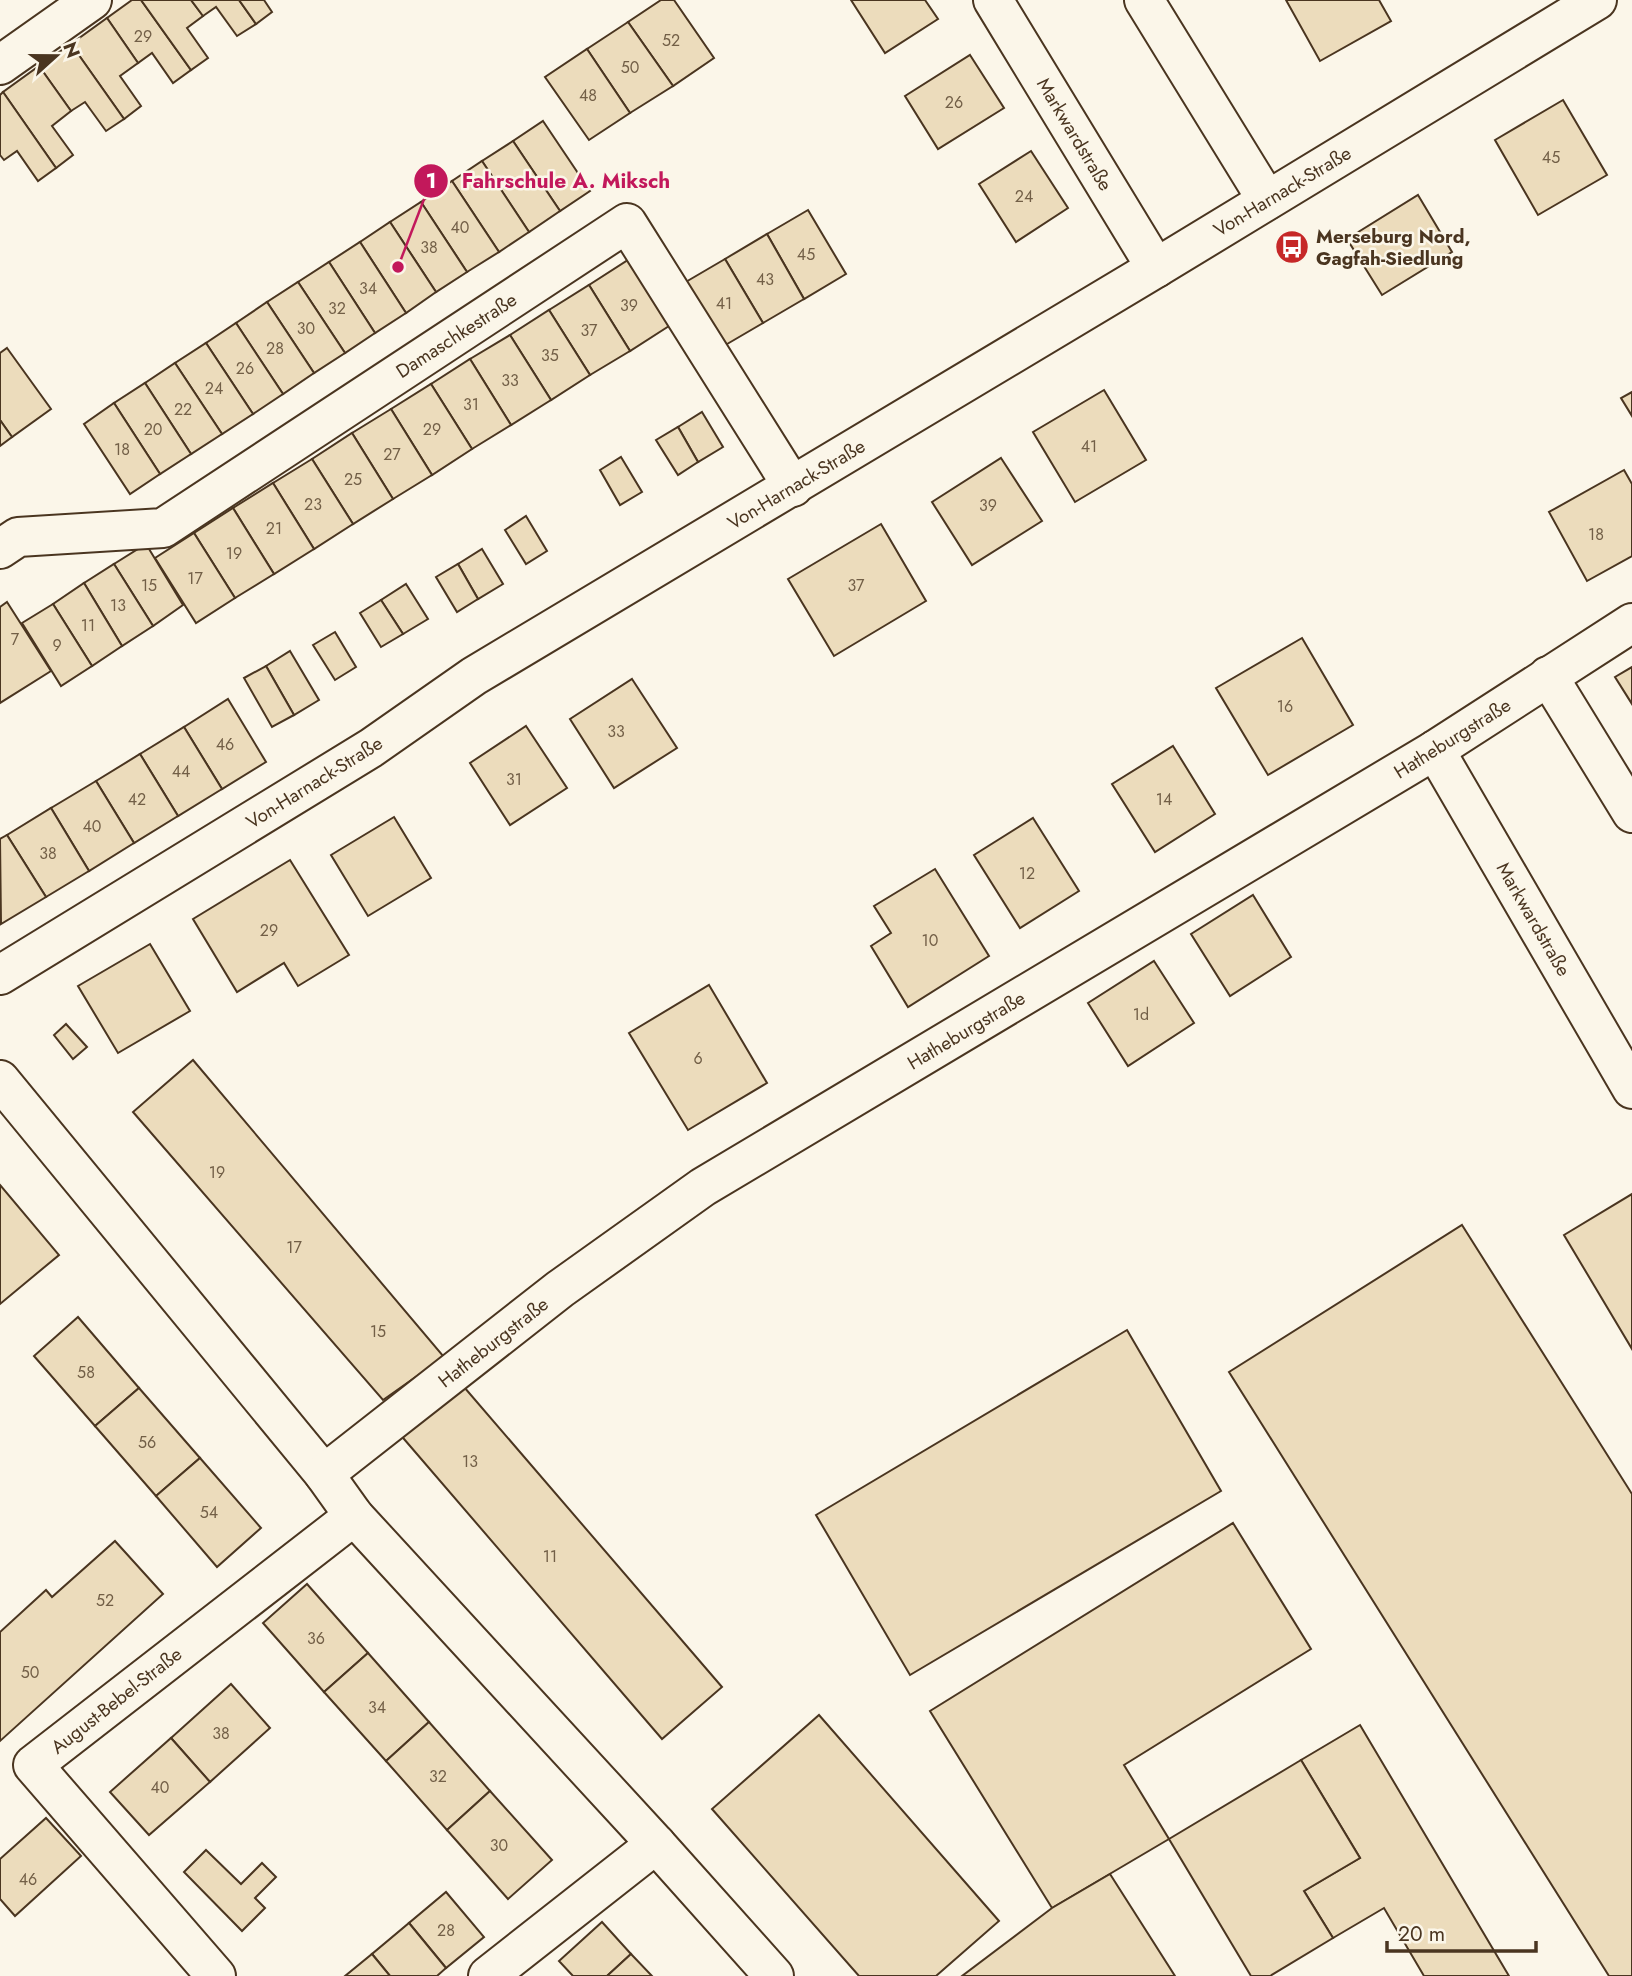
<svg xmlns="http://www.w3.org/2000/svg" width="1632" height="1976" font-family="Jost,sans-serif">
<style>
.building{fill:#ecdcbc;stroke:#4a3520;stroke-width:2}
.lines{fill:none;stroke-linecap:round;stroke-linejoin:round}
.minor-casing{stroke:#4a3520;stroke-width:42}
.minor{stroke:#fbf6e9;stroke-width:38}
.labels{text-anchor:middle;stroke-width:5;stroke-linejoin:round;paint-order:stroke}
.number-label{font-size:16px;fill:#725f47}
.street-label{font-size:19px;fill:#4a3520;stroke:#fbf6e9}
.poi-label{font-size:19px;font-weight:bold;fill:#4a3520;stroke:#fbf6e9;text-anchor:start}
.leader{fill:none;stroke:#c2185b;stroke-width:2.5}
.callout-dot{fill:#c2185b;stroke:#fbf6e9;stroke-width:2.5}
.mark-label{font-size:21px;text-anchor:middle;font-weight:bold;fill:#fff}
.callout-label{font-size:21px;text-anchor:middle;font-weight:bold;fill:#c2185b;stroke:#fbf6e9;stroke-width:5;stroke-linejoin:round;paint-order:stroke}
</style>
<rect width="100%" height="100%" fill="#fbf6e9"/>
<g class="building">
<path d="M 132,0 L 141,0 L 191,70 L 173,83 L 152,53 L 138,63 L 107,18 Z"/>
<path d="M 141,0 L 191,0 L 203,16 L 187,28 L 208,58 L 191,70 Z"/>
<path d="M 191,0 L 239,0 L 256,24 L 237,36 L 216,7 L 203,16 Z"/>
<path d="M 239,0 L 264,0 L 272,12 L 256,24 Z"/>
<path d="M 661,0 L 674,0 L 714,58 L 673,86 L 628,22 Z"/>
<path d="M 851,0 L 925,0 L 938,19 L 885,53 Z"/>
<path d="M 1286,0 L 1379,0 L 1391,21 L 1320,61 Z"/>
<path d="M 107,18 L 138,63 L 120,76 L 141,106 L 124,119 L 71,44 Z"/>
<path d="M 628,22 L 673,86 L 630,113 L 587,49 Z"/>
<path d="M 71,44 L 124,119 L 106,131 L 85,102 L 71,111 L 39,66 Z"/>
<path d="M 587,49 L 630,113 L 589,140 L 545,77 Z"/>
<path d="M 970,55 L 1004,108 L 938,149 L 905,96 Z"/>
<path d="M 39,66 L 71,111 L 52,126 L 73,155 L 56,168 L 3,92 Z"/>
<path d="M 3,92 L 56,168 L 38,181 L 17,151 L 4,160 L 0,155 L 0,95 Z"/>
<path d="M 1563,100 L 1607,175 L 1538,215 L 1495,140 Z"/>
<path d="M 543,121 L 590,191 L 560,211 L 513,141 Z"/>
<path d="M 513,141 L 560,211 L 529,232 L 482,161 Z"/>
<path d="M 1031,151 L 1068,208 L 1016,242 L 979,184 Z"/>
<path d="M 482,161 L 529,232 L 499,252 L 452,181 Z"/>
<path d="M 452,181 L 499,252 L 467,272 L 421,202 Z"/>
<path d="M 1418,195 L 1452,252 L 1382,295 L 1347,239 Z"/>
<path d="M 421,202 L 467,272 L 436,292 L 390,222 Z"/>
<path d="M 808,210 L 846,274 L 804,299 L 767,234 Z"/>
<path d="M 390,222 L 436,292 L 406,313 L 360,242 Z"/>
<path d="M 767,234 L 804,299 L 763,323 L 725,259 Z"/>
<path d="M 360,242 L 406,313 L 375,333 L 329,262 Z"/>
<path d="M 725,259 L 763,323 L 722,347 L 684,283 Z"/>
<path d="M 628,260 L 669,326 L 630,351 L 589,285 Z"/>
<path d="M 329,262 L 375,333 L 345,353 L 298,282 Z"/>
<path d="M 298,282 L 345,353 L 314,373 L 267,302 Z"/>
<path d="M 589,285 L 630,351 L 590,375 L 549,310 Z"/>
<path d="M 267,302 L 314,373 L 283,394 L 236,323 Z"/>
<path d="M 549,310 L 590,375 L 551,400 L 510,335 Z"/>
<path d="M 236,323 L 283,394 L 253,414 L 206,343 Z"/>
<path d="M 510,335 L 551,400 L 511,425 L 470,359 Z"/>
<path d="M 206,343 L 253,414 L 222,434 L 175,363 Z"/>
<path d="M 7,348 L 51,409 L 12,437 L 0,420 L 0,353 Z"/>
<path d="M 470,359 L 511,425 L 472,449 L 431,384 Z"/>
<path d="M 175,363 L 222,434 L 191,454 L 145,383 Z"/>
<path d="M 145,383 L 191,454 L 160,474 L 114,403 Z"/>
<path d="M 431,384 L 472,449 L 432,475 L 391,409 Z"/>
<path d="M 1104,390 L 1146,460 L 1075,502 L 1033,432 Z"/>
<path d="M 1632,392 L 1632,416 L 1621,398 Z"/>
<path d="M 114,403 L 160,474 L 130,494 L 84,424 Z"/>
<path d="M 391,409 L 432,475 L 393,499 L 352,433 Z"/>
<path d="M 702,412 L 723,447 L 698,462 L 678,427 Z"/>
<path d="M 0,420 L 12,437 L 0,446 Z"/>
<path d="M 678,427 L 698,462 L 678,475 L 656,440 Z"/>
<path d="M 352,433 L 393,499 L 353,524 L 312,459 Z"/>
<path d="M 621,457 L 642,492 L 620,505 L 600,470 Z"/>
<path d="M 1001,458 L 1042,521 L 972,565 L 932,502 Z"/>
<path d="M 312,459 L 353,524 L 314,549 L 273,483 Z"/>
<path d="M 1624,470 L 1632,484 L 1632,556 L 1587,581 L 1549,512 Z"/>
<path d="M 273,483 L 314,549 L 274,574 L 233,508 Z"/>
<path d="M 233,508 L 274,574 L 235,598 L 194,533 Z"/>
<path d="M 526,516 L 547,551 L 526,564 L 505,530 Z"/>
<path d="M 881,524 L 926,601 L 834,656 L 788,579 Z"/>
<path d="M 194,533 L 235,598 L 196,623 L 155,558 Z"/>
<path d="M 146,544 L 183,605 L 153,626 L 114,564 Z"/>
<path d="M 482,549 L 503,584 L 478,599 L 458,564 Z"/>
<path d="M 114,564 L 153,626 L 122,646 L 84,583 Z"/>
<path d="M 458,564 L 478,599 L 457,612 L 436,577 Z"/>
<path d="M 84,583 L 122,646 L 92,666 L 53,604 Z"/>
<path d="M 406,584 L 428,619 L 403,634 L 381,600 Z"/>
<path d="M 381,600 L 403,634 L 381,647 L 360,613 Z"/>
<path d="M 7,602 L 51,671 L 0,703 L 0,607 Z"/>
<path d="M 53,604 L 92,666 L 61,686 L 22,623 Z"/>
<path d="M 335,632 L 356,667 L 335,680 L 313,645 Z"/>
<path d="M 1302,638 L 1353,725 L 1268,775 L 1216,688 Z"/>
<path d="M 290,651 L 319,700 L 294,715 L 266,666 Z"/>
<path d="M 266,666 L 294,715 L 272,727 L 244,678 Z"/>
<path d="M 1632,667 L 1632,704 L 1615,677 Z"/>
<path d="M 632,679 L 677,748 L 614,788 L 570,719 Z"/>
<path d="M 228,699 L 266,762 L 222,789 L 184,727 Z"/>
<path d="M 526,726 L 567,788 L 510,825 L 470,763 Z"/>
<path d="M 184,727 L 222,789 L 178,816 L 140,754 Z"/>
<path d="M 1173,746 L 1215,814 L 1155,852 L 1112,784 Z"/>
<path d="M 140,754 L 178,816 L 134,843 L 96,781 Z"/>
<path d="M 96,781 L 134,843 L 89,871 L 51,808 Z"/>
<path d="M 51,808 L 89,871 L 46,897 L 7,835 Z"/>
<path d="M 394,817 L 431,878 L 368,916 L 331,855 Z"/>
<path d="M 1033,818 L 1079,891 L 1020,928 L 974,855 Z"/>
<path d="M 7,835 L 46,897 L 1,924 L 0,839 Z"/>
<path d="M 290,860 L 349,955 L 298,986 L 284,963 L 237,992 L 193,919 Z"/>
<path d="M 935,869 L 989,956 L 908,1007 L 871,946 L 891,933 L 874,906 Z"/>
<path d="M 1253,895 L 1291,957 L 1230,996 L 1191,934 Z"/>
<path d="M 150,944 L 190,1011 L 118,1053 L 78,986 Z"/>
<path d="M 1154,961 L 1194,1023 L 1128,1066 L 1088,1003 Z"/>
<path d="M 709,985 L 767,1083 L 688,1130 L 629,1033 Z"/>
<path d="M 66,1024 L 87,1047 L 73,1059 L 54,1035 Z"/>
<path d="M 193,1060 L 444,1357 L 383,1400 L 133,1112 Z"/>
<path d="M 0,1185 L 59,1255 L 0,1304 Z"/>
<path d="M 1632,1194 L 1632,1349 L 1564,1235 Z"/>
<path d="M 1462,1225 L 1632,1494 L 1632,1976 L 1609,1976 L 1229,1372 Z"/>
<path d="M 78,1317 L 139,1388 L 95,1426 L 34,1356 Z"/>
<path d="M 1127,1330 L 1221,1491 L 910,1675 L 816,1515 Z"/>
<path d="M 458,1380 L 722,1687 L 662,1739 L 398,1432 Z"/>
<path d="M 139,1388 L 200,1458 L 156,1496 L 95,1426 Z"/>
<path d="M 200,1458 L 261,1528 L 217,1567 L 156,1496 Z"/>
<path d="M 1233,1523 L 1311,1649 L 1124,1765 L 1169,1839 L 1052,1908 L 930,1711 Z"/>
<path d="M 115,1541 L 163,1594 L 0,1741 L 0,1632 L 46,1590 L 52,1597 Z"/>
<path d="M 307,1584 L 368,1653 L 324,1692 L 263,1623 Z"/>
<path d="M 368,1653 L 429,1722 L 386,1761 L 324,1692 Z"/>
<path d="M 231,1684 L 270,1728 L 210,1782 L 171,1738 Z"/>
<path d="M 819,1715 L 999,1921 L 936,1976 L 859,1976 L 712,1809 Z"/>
<path d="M 429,1722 L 490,1791 L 447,1830 L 386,1761 Z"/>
<path d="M 1360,1725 L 1509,1976 L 1424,1976 L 1384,1908 L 1333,1938 L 1304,1891 L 1360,1858 L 1301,1760 Z"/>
<path d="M 171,1738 L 210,1782 L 149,1835 L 110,1792 Z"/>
<path d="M 1301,1760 L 1360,1858 L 1304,1891 L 1333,1938 L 1270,1976 L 1251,1976 L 1169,1839 Z"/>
<path d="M 490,1791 L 552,1860 L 508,1899 L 447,1830 Z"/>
<path d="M 46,1818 L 81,1856 L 15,1916 L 0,1899 L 0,1859 Z"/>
<path d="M 206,1850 L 241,1884 L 262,1863 L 276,1877 L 255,1898 L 265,1908 L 242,1931 L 184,1872 Z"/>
<path d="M 1110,1874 L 1175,1976 L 962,1976 L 1052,1908 Z"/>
<path d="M 446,1892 L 484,1937 L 446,1968 L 409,1923 Z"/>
<path d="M 602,1922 L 631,1954 L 607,1976 L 573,1976 L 559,1961 Z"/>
<path d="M 409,1923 L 446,1968 L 437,1976 L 390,1976 L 372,1954 Z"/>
<path d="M 372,1954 L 390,1976 L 345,1976 Z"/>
<path d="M 631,1954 L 652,1976 L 607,1976 Z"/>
</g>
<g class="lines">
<g class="minor-casing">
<g id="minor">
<path d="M 993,0 L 1156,268"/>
<path d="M 1144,0 L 1267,200"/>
<path d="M 0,65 L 92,0"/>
<path d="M 0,549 L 18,537 L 163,528 L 627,223 L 793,487"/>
<path d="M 1548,676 L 1632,813"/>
<path d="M 1435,750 L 1632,1089"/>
<path d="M 0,975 L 371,748 L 474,676 L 1156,268 L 1597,0"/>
<path d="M 0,1080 L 324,1474 L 354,1516 L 656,1844 L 774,1976"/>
<path d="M 324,1474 L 560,1289 L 703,1187 L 1435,750 L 1632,623"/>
<path d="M 216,1976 L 33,1765 L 354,1516"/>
<path d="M 488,1976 L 656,1844"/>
</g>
</g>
<use href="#minor" class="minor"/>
</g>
<defs>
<g id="bus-disc" transform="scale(1.75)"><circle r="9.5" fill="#c62828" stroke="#fbf6e9"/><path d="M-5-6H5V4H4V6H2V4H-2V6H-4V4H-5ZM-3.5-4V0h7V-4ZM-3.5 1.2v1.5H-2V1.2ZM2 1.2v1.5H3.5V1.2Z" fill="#fff"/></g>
</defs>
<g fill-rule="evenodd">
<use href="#bus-disc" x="1292" y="247"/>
</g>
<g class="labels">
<g class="number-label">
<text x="143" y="42">29</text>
<text x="671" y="46">52</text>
<text x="630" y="73">50</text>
<text x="588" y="101">48</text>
<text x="954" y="108">26</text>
<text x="1551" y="163">45</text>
<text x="1024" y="202">24</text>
<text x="460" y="233">40</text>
<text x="429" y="253">38</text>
<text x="806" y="260">45</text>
<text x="765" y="285">43</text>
<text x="368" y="294">34</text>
<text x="724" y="309">41</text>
<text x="629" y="311">39</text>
<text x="337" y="314">32</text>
<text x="306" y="334">30</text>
<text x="589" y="336">37</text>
<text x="275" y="354">28</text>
<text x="550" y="361">35</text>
<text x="245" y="374">26</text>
<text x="510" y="386">33</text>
<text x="214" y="394">24</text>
<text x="471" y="410">31</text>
<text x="183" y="415">22</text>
<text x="153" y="435">20</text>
<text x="432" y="435">29</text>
<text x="1089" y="452">41</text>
<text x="122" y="455">18</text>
<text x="392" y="460">27</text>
<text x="353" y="485">25</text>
<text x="313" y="510">23</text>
<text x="988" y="511">39</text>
<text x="274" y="534">21</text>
<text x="1596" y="540">18</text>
<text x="234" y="559">19</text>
<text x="195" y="584">17</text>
<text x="149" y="591">15</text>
<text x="856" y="591">37</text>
<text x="118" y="611">13</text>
<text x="88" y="631">11</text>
<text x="15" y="645">7</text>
<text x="57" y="651">9</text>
<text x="1285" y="712">16</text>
<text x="616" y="737">33</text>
<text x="225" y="750">46</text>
<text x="181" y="777">44</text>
<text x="514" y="785">31</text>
<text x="137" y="805">42</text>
<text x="1164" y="805">14</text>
<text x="92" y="832">40</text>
<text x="48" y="859">38</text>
<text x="1027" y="879">12</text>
<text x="269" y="936">29</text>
<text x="930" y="946">10</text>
<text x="1141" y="1020">1d</text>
<text x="698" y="1064">6</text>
<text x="217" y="1178">19</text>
<text x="294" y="1253">17</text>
<text x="378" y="1337">15</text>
<text x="86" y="1378">58</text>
<text x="147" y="1448">56</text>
<text x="470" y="1467">13</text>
<text x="209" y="1518">54</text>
<text x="550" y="1562">11</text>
<text x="105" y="1606">52</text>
<text x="316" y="1644">36</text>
<text x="30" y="1678">50</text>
<text x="377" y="1713">34</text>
<text x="221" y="1739">38</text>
<text x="438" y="1782">32</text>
<text x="160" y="1793">40</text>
<text x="499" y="1851">30</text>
<text x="28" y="1885">46</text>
<text x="446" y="1936">28</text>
</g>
<g class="street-label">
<text transform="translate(1075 134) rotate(59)" y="7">Markwardstraße</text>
<text transform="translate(1282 191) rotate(-31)" y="7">Von-Harnack-Straße</text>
<text transform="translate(456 335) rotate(-33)" y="7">Damaschkestraße</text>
<text transform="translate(796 484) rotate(-31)" y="7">Von-Harnack-Straße</text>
<text transform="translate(1452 738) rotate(-32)" y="7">Hatheburgstraße</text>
<text transform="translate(314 782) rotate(-32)" y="7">Von-Harnack-Straße</text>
<text transform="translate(1534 919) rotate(60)" y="7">Markwardstraße</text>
<text transform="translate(966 1030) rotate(-31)" y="7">Hatheburgstraße</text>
<text transform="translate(493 1342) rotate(-38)" y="7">Hatheburgstraße</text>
<text transform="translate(116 1700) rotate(-38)" y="7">August-Bebel-Straße</text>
</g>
<g class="poi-label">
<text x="1316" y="243">Merseburg Nord,<tspan x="1316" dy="22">Gagfah-Siedlung</tspan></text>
</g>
</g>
<path class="leader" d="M398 267L431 181"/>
<g class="callout-dot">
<circle cx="398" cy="267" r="7"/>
<circle cx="431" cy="181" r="18"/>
</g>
<g class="mark-label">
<text x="431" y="188">1</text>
</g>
<g class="callout-label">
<text x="566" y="188">Fahrschule A. Miksch</text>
</g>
<g transform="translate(56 56) rotate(69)" stroke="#fbf6e9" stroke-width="5" paint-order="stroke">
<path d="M0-5L12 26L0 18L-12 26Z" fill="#4a3520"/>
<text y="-10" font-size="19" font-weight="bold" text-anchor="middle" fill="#4a3520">N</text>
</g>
<path d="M1387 1941v10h149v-10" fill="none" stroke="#4a3520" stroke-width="3.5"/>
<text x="1398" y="1941" font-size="21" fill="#4a3520" stroke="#fbf6e9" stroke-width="5" paint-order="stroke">20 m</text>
</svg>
